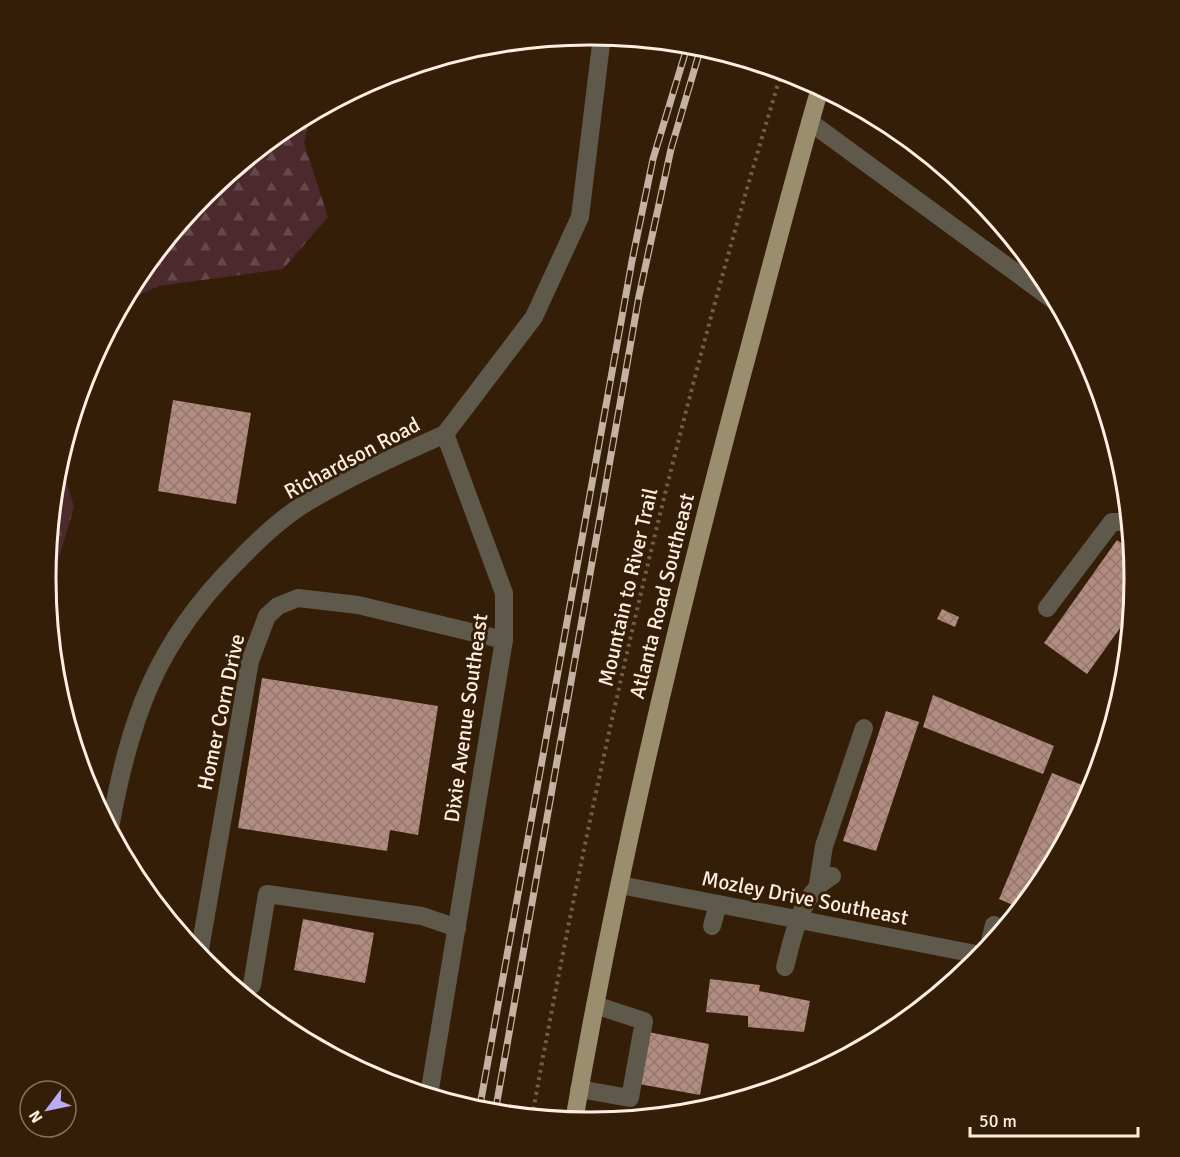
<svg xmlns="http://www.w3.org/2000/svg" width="1180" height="1157" font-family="Signika,sans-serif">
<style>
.forest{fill:url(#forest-firs)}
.building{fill:url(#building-cross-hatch)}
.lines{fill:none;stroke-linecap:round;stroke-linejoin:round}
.path{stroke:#725d49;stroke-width:4;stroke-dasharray:3 4.5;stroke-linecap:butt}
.minor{stroke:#5f594b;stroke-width:18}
.major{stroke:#9a8e6f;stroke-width:18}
.rail-casing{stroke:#c4b1a2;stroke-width:7}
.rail{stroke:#351e07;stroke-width:4.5;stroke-dasharray:14;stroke-linecap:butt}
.labels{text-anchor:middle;stroke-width:6;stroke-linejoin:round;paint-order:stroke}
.street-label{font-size:21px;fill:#feeee1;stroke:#351e07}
.rim{fill:none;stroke:#feeee1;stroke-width:3}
</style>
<defs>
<pattern id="forest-firs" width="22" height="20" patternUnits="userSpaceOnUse" patternTransform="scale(1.5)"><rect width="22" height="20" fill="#4b292d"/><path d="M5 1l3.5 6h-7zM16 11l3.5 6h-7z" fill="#66484b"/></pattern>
<pattern id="building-cross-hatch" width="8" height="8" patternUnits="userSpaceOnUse" patternTransform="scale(1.5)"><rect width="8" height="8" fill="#b28c80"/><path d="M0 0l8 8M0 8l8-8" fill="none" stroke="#93776e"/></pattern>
</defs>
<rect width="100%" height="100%" fill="#351e07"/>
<g class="forest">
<path d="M 310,114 L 304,143 L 328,217 L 283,269 L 159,286 L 125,301 C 162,232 241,151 310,114 Z"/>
<path d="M 60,460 L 74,507 L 48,595 L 46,578 L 57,472 Z"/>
</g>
<g class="building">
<path d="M 173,400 L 251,413 L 236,504 L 158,491 Z"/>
<path d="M 1117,540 L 1131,550 L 1134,579 L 1131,613 L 1087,674 L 1044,643 Z"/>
<path d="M 942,609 L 959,617 L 955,627 L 937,619 Z"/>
<path d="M 262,678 L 438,706 L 418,835 L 390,830 L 387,851 L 238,828 Z"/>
<path d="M 933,695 L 1054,746 L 1043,774 L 923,727 Z"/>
<path d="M 886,711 L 919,722 L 876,851 L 843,841 Z"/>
<path d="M 1052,773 L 1087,787 L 1042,881 L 1020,908 L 999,899 Z"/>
<path d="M 303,919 L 374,933 L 365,983 L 294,970 Z"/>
<path d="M 710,979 L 760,985 L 759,991 L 810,1001 L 804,1032 L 748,1027 L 748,1016 L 706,1012 Z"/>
<path d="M 648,1032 L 709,1044 L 700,1095 L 639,1084 Z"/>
</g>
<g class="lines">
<path class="path" d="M 532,1117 C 596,764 677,414 782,71"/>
<g class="minor">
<path d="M 810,122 L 1056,302"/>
<path d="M 1047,608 L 1112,522 L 1128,522"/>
<path d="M 110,828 C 130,717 156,643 237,562 C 257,541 281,518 306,503 C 350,476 398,455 445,434"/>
<path d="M 818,884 L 824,846 L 864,728"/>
<path d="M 620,885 L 981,955"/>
<path d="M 712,926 L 718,904"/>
<path d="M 989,945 L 994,925"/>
<path d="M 199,955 L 250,661 L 267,616 L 278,606 L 298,598 L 358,605 L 504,640"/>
<path d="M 785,967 C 794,934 800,894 832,876"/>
<path d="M 252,985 L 267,894 L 422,916 L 457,928"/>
<path d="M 579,1089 L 630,1098 L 644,1021 L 595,1005"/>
<path d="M 429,1095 L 504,640 L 504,593 L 445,434 L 534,317 L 580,217 L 602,36"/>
</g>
<path class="major" d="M 574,1121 C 619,859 681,601 750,345 C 773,259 795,173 820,88"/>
<g class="rail-casing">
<g id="rail">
<path d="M 479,1111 L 632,261 L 653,159 L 688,44"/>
<path d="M 495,1113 L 639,296 L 671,149 L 701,47"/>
</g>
</g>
<use href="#rail" class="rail"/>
</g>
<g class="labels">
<g class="street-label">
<text transform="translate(352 458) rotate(-28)" y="7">Richardson Road</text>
<text transform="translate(628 587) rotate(-77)" y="7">Mountain to River Trail</text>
<text transform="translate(662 596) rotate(-76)" y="7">Atlanta Road Southeast</text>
<text transform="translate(221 712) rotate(-78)" y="7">Homer Corn Drive</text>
<text transform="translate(466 718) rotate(-82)" y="7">Dixie Avenue Southeast</text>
<text transform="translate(805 898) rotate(11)" y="7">Mozley Drive Southeast</text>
</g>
</g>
<path d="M0 0H1180V1157H0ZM589 45H591A533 533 0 0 1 1124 578V579A533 533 0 0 1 591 1112H589A533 533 0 0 1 56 579V578A533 533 0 0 1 589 45Z" fill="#351e07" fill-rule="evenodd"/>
<path class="rim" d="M589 45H591A533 533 0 0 1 1124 578V579A533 533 0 0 1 591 1112H589A533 533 0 0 1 56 579V578A533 533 0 0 1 589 45Z"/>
<g transform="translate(48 1109) rotate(238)"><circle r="28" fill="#351e07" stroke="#85715e" stroke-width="1.5"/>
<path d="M0-4.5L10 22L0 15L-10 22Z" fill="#bda9f5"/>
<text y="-9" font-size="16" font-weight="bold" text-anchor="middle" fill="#feeee1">N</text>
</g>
<path d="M970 1127v9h168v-9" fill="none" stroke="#feeee1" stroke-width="3"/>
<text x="979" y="1127" font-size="18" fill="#feeee1" stroke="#351e07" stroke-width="4.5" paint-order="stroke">50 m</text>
</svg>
